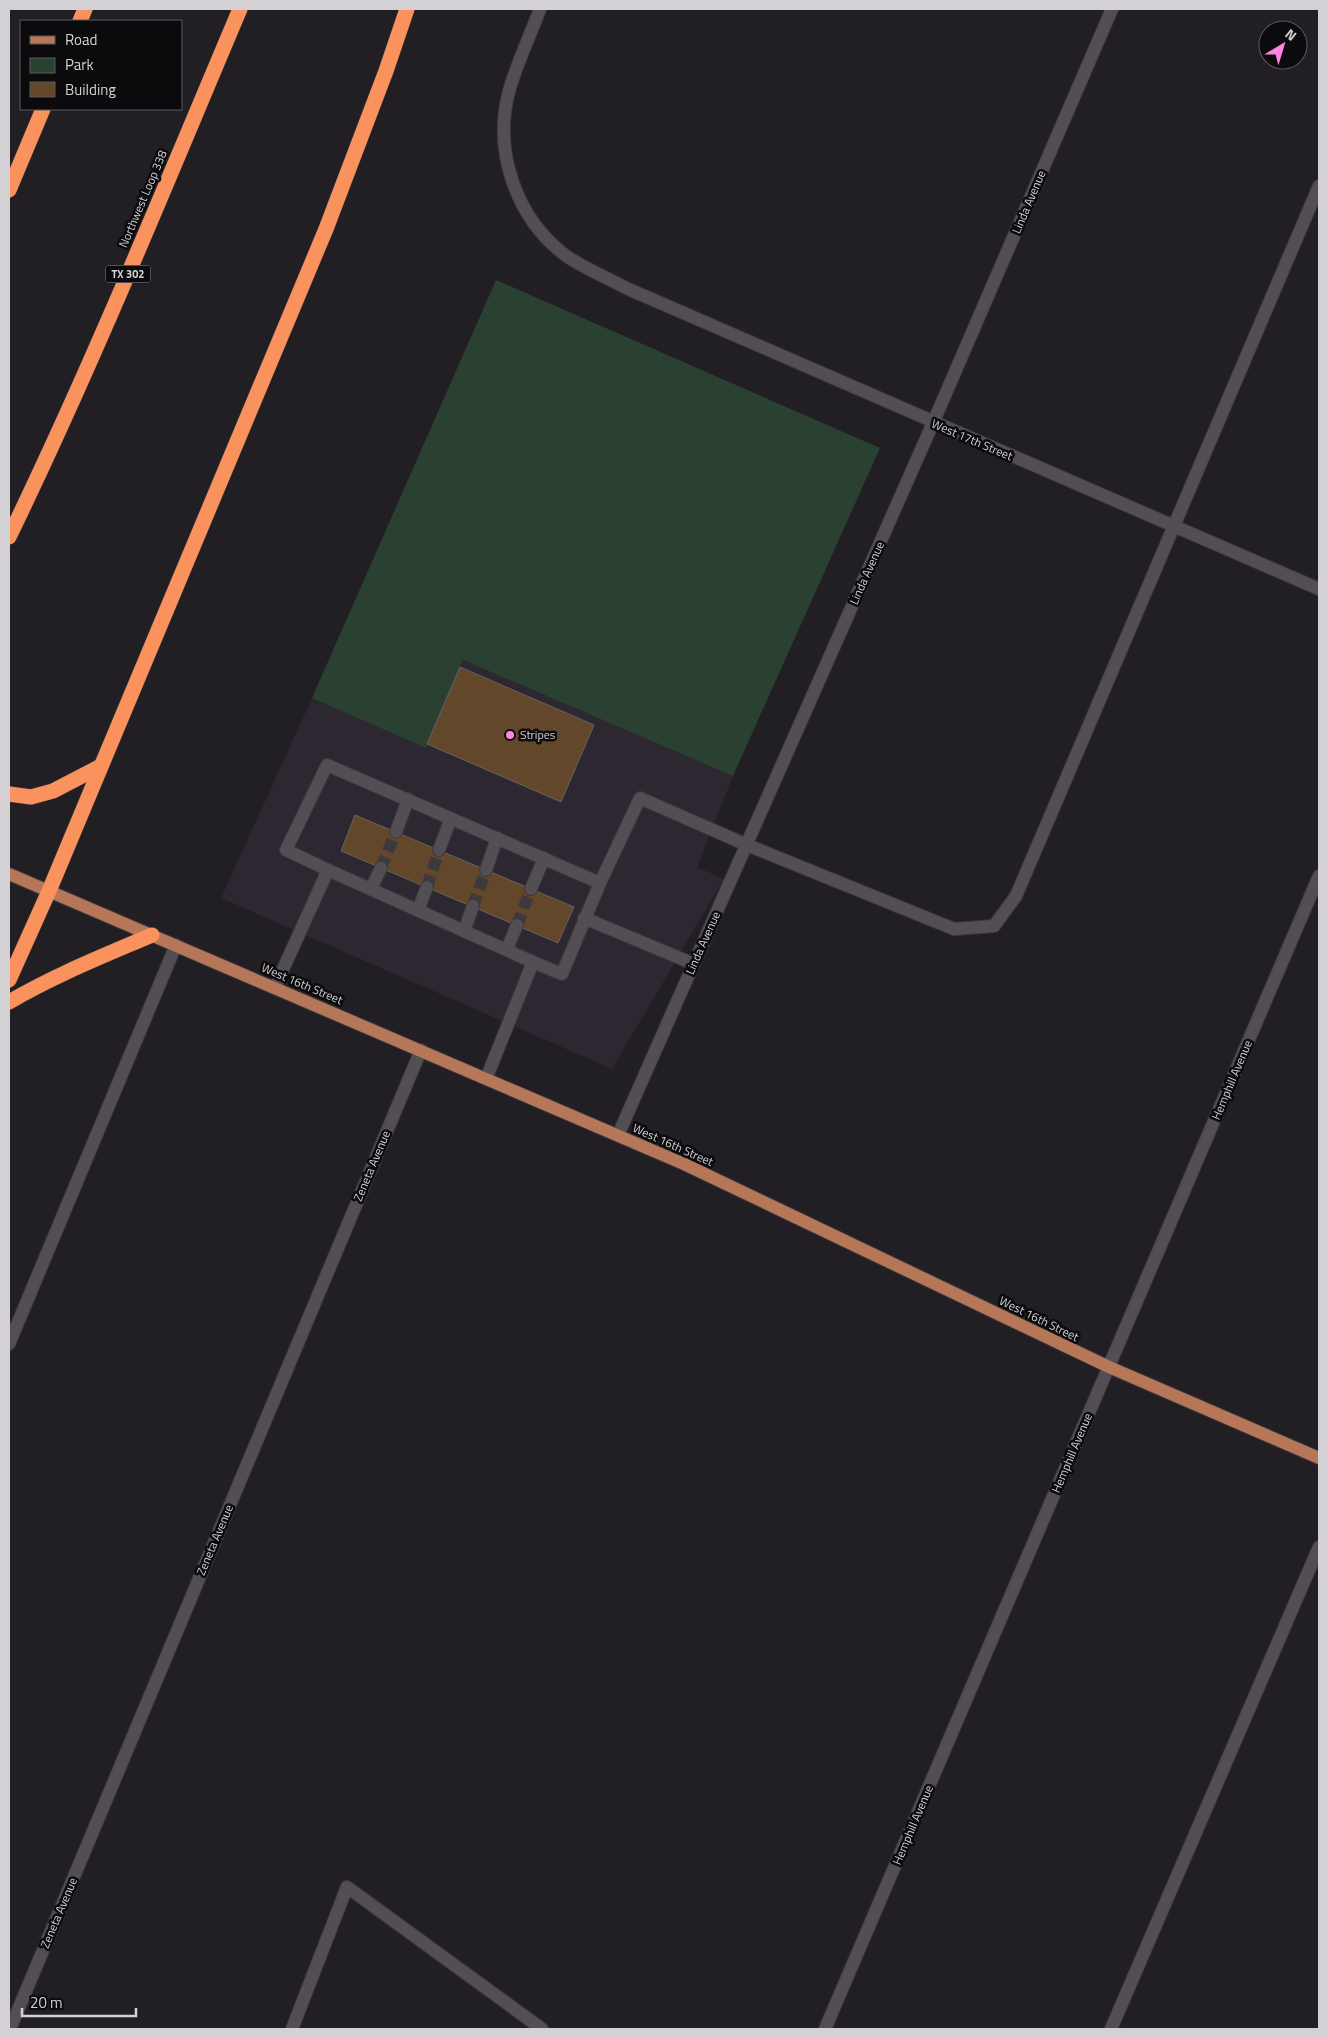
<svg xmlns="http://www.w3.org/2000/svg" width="1328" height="2038" font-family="'Titillium Web',sans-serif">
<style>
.built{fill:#2d2731}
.green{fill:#2a4031}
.building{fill:#63472b;stroke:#68625d}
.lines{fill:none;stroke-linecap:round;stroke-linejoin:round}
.minor-tunnel{stroke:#3d3a3e;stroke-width:12;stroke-dasharray:12 6;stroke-linecap:butt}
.minor-casing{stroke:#3c393e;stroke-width:14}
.major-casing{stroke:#3c393e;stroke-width:14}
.highway-casing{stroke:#3c393e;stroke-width:16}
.minor{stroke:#524e54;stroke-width:12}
.major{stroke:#b67759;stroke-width:12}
.highway{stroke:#f9925c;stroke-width:15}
.poi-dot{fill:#fe85df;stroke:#0b0a0c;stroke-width:2}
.labels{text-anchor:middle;stroke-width:5;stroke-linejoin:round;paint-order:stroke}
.shield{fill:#0b0a0c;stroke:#979598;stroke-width:1}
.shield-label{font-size:11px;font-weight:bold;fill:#d3d1d4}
.street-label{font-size:12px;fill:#d3d1d4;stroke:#0b0a0c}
.poi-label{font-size:12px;fill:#d3d1d4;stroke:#0b0a0c;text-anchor:start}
</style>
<rect width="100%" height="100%" fill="#221f24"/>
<path class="built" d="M 463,660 L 733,776 L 697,867 L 724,879 L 612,1069 L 221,898 L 312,698 L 426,747 Z"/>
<path class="green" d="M 496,280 L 880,448 L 733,776 L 463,660 L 426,748 L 312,698 Z"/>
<g class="building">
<path d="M 460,667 L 594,725 L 561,802 L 427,744 Z"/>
<path d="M 355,815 L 574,907 L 558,943 L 341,851 Z"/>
</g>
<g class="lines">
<g class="minor-tunnel">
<path d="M 381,868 L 396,832"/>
<path d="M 427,887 L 439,850"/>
<path d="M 473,906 L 486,870"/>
<path d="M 517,925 L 531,889"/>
</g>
<g class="minor-casing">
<g id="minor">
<path d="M 540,9 C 530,36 517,63 509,91 C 493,151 516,218 565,255 C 583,268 606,277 626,288 L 1319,589"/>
<path d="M 396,832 L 408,799"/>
<path d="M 439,850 L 451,818"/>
<path d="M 328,870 L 286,850 L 327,765 L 600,883 L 562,974 L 533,962"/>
<path d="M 486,870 L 497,838"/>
<path d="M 600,883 L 640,798 L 747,845 L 954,929 L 994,926 L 1016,896 L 1319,186"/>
<path d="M 371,889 L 381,868"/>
<path d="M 531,889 L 544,858"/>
<path d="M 418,910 L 427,887"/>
<path d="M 584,918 L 694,964"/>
<path d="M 464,931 L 473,906"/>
<path d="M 507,949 L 517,925"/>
<path d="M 275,987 L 328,870 L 533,962 L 486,1079"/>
<path d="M 618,1135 L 933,423 L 1112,9"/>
<path d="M 9,1344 L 176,945"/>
<path d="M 10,2029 L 421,1050"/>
<path d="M 292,2029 L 347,1887 L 542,2029"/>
<path d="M 825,2029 L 1319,876"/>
<path d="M 1111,2029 L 1319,1547"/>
</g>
</g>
<g class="major-casing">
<path id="major" d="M 9,874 L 684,1164 L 1109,1367 L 1319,1458"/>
</g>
<g class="highway-casing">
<g id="highway">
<path d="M 80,21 L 85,9"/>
<path d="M 9,190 L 43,109"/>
<path d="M 9,537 C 93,364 165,186 240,9"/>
<path d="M 9,794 L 31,797 L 53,791 L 101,766"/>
<path d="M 9,980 L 49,891 L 326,229 L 386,71 L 407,9"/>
<path d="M 9,1002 C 55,975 103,956 152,935"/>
</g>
</g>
<use href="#minor" class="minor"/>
<use href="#major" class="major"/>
<use href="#highway" class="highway"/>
</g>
<circle class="poi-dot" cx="510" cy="735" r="5"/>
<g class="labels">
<rect class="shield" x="105.5" y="265.5" width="45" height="17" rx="4"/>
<g class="shield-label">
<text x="128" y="278">TX 302</text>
</g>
<g class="street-label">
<text transform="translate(143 199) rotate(-67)" y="4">Northwest Loop 338</text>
<text transform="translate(1029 202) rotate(-67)" y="4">Linda Avenue</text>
<text transform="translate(972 440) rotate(23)" y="4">West 17th Street</text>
<text transform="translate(867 573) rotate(-66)" y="4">Linda Avenue</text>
<text transform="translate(703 943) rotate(-66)" y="4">Linda Avenue</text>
<text transform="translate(302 984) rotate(23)" y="4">West 16th Street</text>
<text transform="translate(1232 1080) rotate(-67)" y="4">Hemphill Avenue</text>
<text transform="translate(673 1145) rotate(24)" y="4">West 16th Street</text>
<text transform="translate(372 1166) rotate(-67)" y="4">Zeneta Avenue</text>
<text transform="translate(1039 1319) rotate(26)" y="4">West 16th Street</text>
<text transform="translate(1072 1453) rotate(-67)" y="4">Hemphill Avenue</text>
<text transform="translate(215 1540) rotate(-67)" y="4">Zeneta Avenue</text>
<text transform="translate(913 1825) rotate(-67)" y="4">Hemphill Avenue</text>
<text transform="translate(59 1913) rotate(-67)" y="4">Zeneta Avenue</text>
</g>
<g class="poi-label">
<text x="520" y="739">Stripes</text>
</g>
</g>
<rect width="1328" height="2038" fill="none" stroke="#d3d1d4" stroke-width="20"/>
<rect x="20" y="20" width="162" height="90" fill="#0b0a0c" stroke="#5b5a5c"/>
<rect x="30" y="36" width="25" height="8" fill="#b67759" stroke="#5b5a5c"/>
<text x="65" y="45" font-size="15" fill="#d3d1d4">Road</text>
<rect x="30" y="58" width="25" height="15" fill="#2a4031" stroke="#5b5a5c"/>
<text x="65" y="70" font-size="15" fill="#d3d1d4">Park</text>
<rect x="30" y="82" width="25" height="15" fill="#63472b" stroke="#5b5a5c"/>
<text x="65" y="95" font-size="15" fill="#d3d1d4">Building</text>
<g transform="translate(1283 45) rotate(38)"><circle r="24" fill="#0b0a0c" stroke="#5b5a5c"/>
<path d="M0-4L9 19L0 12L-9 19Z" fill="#fe85df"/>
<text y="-8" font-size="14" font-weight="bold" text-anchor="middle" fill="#d3d1d4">N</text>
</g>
<path d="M22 2008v8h114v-8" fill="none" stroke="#d3d1d4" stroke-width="2.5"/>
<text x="30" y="2008" font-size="15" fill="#d3d1d4" stroke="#0b0a0c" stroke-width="4" paint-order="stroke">20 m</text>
</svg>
